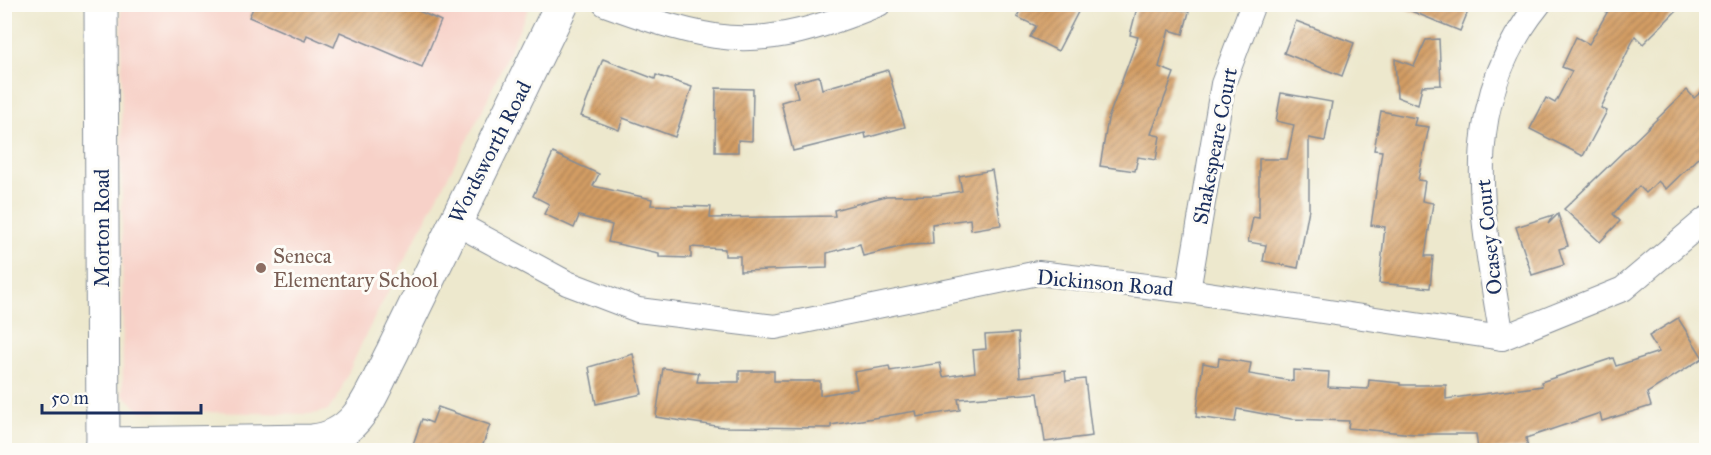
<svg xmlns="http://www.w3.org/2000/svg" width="1711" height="455" font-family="'IM FELL Great Primer',serif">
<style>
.built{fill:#f7d1c8}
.building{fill:url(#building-hatch)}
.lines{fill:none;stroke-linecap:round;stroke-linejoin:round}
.street-casing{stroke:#848c96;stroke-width:26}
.secondary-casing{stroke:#848c96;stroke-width:35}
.street{stroke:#fff;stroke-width:24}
.secondary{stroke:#fff;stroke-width:33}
.education-dot{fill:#8d6e63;stroke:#fdfcf7;stroke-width:2}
.labels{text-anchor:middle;stroke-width:6;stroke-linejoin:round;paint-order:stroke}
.street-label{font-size:21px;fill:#1b2f5e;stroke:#fdfcf7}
.education-label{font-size:21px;fill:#785e54;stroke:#fdfcf7;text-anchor:start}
</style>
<defs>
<pattern id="building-hatch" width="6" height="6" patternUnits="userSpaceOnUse" patternTransform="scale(1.5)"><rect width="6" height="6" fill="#d39d64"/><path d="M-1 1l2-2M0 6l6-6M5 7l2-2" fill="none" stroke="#aa8056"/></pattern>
</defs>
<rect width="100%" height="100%" fill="#fdfcf7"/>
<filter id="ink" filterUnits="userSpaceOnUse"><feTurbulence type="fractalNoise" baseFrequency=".0167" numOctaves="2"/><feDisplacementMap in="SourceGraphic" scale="12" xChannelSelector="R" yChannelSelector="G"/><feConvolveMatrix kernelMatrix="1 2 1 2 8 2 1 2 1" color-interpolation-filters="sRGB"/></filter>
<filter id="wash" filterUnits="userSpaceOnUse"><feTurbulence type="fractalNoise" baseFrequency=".008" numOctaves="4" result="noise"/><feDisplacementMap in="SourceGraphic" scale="24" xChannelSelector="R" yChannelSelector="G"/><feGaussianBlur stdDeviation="1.35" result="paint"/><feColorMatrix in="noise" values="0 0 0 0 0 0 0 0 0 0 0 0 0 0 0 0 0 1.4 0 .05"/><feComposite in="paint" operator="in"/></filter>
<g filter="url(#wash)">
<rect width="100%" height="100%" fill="#ede8cd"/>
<path class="built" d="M 121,5 L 530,5 L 483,109 L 365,336 L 336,400 L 328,410 L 314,414 L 140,411 L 123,394 Z"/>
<g id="blocks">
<g class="building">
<path d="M 255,4 L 403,4 L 441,21 L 422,67 L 340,32 L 334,47 L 307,35 L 305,41 L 249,17 Z"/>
<path d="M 1023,4 L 1063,4 L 1078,12 L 1058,51 L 1030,37 L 1036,26 L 1017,17 Z"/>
<path d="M 1138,4 L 1162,4 L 1189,12 L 1183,34 L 1169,30 L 1159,67 L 1174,73 L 1151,134 L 1160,136 L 1156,160 L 1138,157 L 1135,171 L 1100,166 L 1108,119 L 1138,37 L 1130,35 Z"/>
<path d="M 1394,4 L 1471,4 L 1460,31 Z"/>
<path d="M 1612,4 L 1683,4 L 1643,44 L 1635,36 L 1601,108 L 1607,111 L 1583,156 L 1530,129 L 1546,98 L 1555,103 L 1572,71 L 1562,67 L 1576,37 L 1589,44 Z"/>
<path d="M 1296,21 L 1354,43 L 1342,76 L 1284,53 Z"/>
<path d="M 1439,39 L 1441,85 L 1422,86 L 1418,105 L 1397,97 L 1395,59 L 1414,66 L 1426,40 Z"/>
<path d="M 603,59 L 655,79 L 656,75 L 692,87 L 675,137 L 623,118 L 619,130 L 581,116 Z"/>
<path d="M 888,70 L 905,127 L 866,138 L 865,133 L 793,151 L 781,102 L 798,97 L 794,82 L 819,76 L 822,89 Z"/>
<path d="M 1707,87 L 1707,149 L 1666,189 L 1658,181 L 1646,193 L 1639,186 L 1613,214 L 1620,221 L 1600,242 L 1564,209 L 1687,90 L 1694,98 Z"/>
<path d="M 716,88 L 753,89 L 752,141 L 738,140 L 738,152 L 715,152 Z"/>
<path d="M 1281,93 L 1332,102 L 1325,141 L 1309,138 L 1309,209 L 1298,268 L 1263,261 L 1266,245 L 1248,242 L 1253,217 L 1259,218 L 1259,159 L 1287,159 L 1294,125 L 1276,121 Z"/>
<path d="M 1381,111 L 1416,118 L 1414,125 L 1429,127 L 1418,180 L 1425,181 L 1422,201 L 1433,203 L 1425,256 L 1433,256 L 1430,288 L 1379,283 L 1385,227 L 1371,225 L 1382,151 L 1374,150 Z"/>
<path d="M 553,153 L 599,174 L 593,186 L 652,199 L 651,205 L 711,207 L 710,218 L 835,216 L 834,210 L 886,196 L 936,195 L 962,191 L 959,176 L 992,170 L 1001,225 L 971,230 L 970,219 L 932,224 L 933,244 L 908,245 L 863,256 L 860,244 L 827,253 L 827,268 L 740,271 L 740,256 L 725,256 L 725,249 L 691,247 L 691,258 L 659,257 L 659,253 L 608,242 L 612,225 L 579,216 L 574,228 L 544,214 L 549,204 L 533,196 Z"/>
<path d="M 1558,214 L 1568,246 L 1559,249 L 1564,265 L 1532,275 L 1516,227 L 1553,215 L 1548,224 Z"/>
<path d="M 1678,318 L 1703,358 L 1647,393 L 1651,406 L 1602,421 L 1600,413 L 1526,438 L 1528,448 L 1478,450 L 1476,434 L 1415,434 L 1348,428 L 1349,421 L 1291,419 L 1237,409 L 1235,422 L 1196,417 L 1203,363 L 1218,366 L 1219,358 L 1251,363 L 1249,374 L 1293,381 L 1293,370 L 1329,372 L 1328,387 L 1368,389 L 1369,380 L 1400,383 L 1400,385 L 1446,385 L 1446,399 L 1542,386 L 1541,382 L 1613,358 L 1616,366 L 1659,352 L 1649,336 Z"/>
<path d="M 1018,333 L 1020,377 L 1065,371 L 1066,381 L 1085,379 L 1092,436 L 1045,442 L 1038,393 L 958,399 L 960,410 L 917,417 L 916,411 L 831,425 L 831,428 L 723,427 L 656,417 L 663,368 L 699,373 L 697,382 L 739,382 L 739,371 L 774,371 L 774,381 L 820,381 L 820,395 L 857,389 L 854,372 L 889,366 L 890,371 L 940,363 L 943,377 L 975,372 L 973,350 L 986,349 L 985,335 Z"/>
<path d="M 633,354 L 642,394 L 596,404 L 589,367 Z"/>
<path d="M 438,407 L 490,425 L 481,450 L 411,450 L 422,419 L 432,423 Z"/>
</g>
</g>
</g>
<g filter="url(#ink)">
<use href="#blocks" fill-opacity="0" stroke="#848c96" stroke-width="1.5"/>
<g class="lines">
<g class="street-casing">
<g id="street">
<path d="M 605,4 C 641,17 677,30 715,36 C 771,45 828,25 879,4"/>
<path d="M 454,222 L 567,283 L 638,310 L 775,327 L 1038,273 L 1188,291 L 1502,338 L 1623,289 L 1706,219"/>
<path d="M 1188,291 L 1223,84 L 1253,4"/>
<path d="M 1502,338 C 1483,219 1455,107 1539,4"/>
</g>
</g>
<g class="secondary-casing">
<g id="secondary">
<path d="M 101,4 L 103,450"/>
<path d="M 103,444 L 312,441 C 360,437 372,391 392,353 L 562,4"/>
</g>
</g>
<use href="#street" class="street"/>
<use href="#secondary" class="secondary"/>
</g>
</g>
<circle class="education-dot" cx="261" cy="268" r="6"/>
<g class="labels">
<g class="street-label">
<text transform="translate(1215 146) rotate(-79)" y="7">Shakespeare Court</text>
<text transform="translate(490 152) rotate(-63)" y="7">Wordsworth Road</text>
<text transform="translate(102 228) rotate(-90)" y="7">Morton Road</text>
<text transform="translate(1489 237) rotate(-96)" y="7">Ocasey Court</text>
<text transform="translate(1105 283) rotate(5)" y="7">Dickinson Road</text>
</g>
<g class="education-label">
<text x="273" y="263">Seneca<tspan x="273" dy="24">Elementary School</tspan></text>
</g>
</g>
<rect width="1711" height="455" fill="none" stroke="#fdfcf7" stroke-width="24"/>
<path d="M42 404v9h159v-9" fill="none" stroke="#1b2f5e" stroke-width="3"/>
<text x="51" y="404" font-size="18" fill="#1b2f5e" stroke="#fdfcf7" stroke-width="4.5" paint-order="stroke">50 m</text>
</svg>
